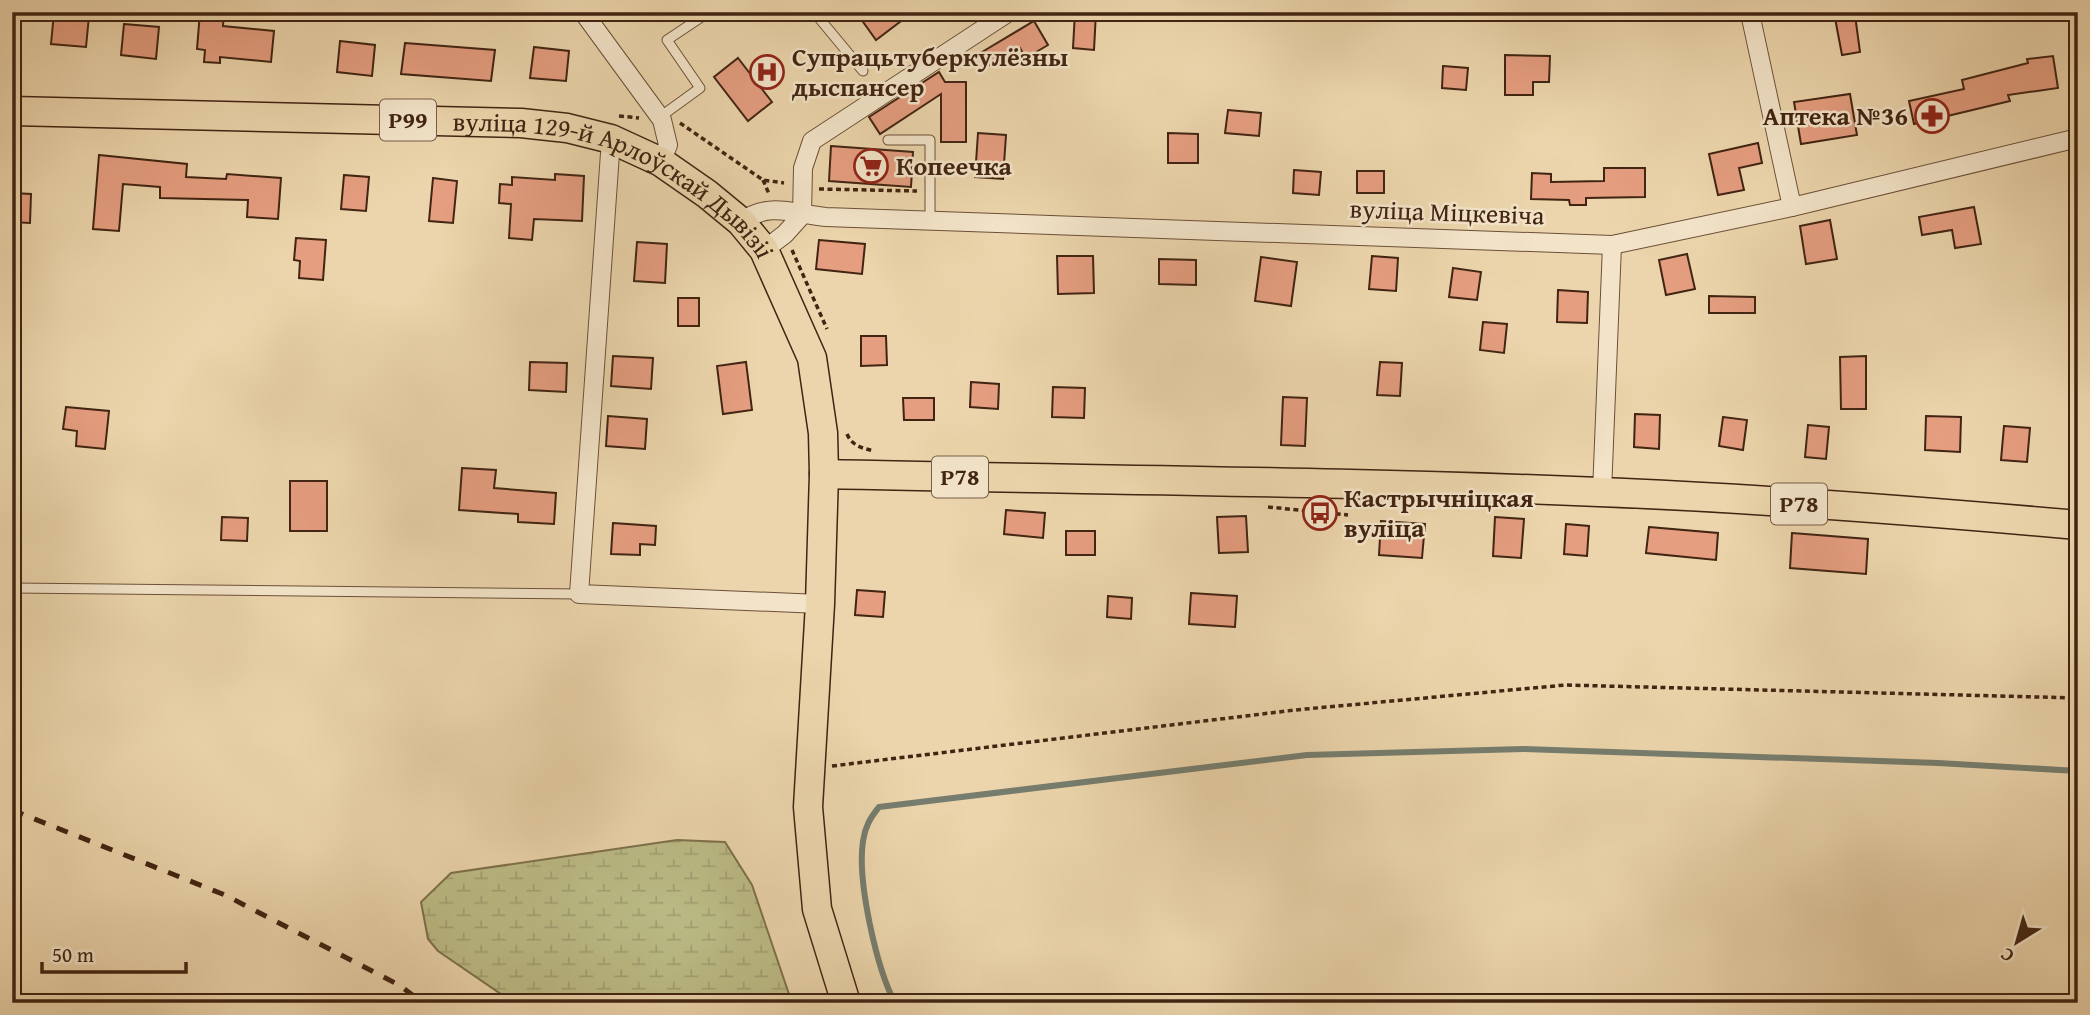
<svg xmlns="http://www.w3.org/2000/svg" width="2090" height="1015" font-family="'Gentium Book Plus',serif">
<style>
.wetland{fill:url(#wetland-marsh);stroke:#7e704c;stroke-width:2}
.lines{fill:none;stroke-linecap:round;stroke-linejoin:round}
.stream{stroke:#767d6e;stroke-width:6}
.building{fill:#e59e80;stroke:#412412;stroke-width:2}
.service-casing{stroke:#6c5038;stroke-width:11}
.minor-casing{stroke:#6c5038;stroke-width:20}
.primary-casing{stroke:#412412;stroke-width:31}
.path{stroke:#412412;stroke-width:3.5;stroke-dasharray:5 3.5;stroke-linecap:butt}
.service{stroke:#f3e4c9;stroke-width:9}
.minor{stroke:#f3e4c9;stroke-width:18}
.primary{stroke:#ecd5ac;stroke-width:28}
.rail{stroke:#412412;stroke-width:5;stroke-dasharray:12 12;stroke-linecap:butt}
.labels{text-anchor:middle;stroke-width:5;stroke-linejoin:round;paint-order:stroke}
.shield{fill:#f3e4c9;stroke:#765e49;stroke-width:2}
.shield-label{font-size:24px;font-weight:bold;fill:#412412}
.poi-label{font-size:26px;font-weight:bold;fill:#412412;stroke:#f3e4c9;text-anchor:start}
.street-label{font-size:26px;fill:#412412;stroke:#f3e4c9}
</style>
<defs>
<pattern id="wetland-marsh" width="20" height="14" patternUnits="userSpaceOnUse" patternTransform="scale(1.75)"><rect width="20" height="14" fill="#bcbc86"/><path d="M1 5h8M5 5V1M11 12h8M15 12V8" fill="none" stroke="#a3a173"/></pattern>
</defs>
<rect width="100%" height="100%" fill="#ecd5ac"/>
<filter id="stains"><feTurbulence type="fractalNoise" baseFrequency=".00286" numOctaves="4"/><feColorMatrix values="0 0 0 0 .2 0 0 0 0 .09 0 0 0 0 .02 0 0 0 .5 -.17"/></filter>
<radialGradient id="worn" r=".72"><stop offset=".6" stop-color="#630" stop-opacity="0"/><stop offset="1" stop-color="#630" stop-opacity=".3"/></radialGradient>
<path class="wetland" d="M 677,840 L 725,842 L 752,885 L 792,1003 L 514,1003 L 438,951 L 428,939 L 421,902 L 451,873 Z"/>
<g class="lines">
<path class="stream" d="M 895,1003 C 876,967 857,880 863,841 C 865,827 870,818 879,807 L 1307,755 L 1523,749 L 1938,763 L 2078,771"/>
</g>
<g class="building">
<path d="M 200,12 L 224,12 L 223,26 L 274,31 L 271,62 L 220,57 L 220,63 L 204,62 L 205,50 L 197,49 Z"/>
<path d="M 856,12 L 913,12 L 876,40 Z"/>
<path d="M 1075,12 L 1096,12 L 1094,50 L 1073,48 Z"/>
<path d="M 54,13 L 89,16 L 86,47 L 51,44 Z"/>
<path d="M 1855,15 L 1860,52 L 1842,55 L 1835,18 Z"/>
<path d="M 1034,21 L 1048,45 L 1026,58 L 1020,48 L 990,65 L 982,52 Z"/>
<path d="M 124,24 L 159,27 L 156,59 L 121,55 Z"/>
<path d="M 340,41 L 375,45 L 372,76 L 337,72 Z"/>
<path d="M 405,43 L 495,50 L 491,81 L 401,74 Z"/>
<path d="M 534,47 L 569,51 L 566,81 L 530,78 Z"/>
<path d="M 1505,55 L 1550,56 L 1549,82 L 1533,82 L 1533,95 L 1505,95 Z"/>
<path d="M 2053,56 L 2058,88 L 2008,95 L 2010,101 L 1914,124 L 1909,101 L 1964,89 L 1962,80 L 2028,63 L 2027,59 Z"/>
<path d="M 738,58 L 772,102 L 748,121 L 714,77 Z"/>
<path d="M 1443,66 L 1468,68 L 1466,90 L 1442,88 Z"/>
<path d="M 939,72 L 945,82 L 966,82 L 966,142 L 941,142 L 941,94 L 880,134 L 869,117 Z"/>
<path d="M 1850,94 L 1857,135 L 1801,144 L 1794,102 Z"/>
<path d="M 1228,110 L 1261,113 L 1259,136 L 1225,133 Z"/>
<path d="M 978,133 L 1006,135 L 1003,179 L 975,177 Z"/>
<path d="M 1168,133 L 1198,134 L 1198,163 L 1168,163 Z"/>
<path d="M 1758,143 L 1762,163 L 1739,168 L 1744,190 L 1718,195 L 1709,154 Z"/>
<path d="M 831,146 L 913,152 L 911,187 L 829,181 Z"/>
<path d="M 99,155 L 187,164 L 186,177 L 226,179 L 227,174 L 281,178 L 278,219 L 247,217 L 248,200 L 160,198 L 160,187 L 123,184 L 119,231 L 93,229 Z"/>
<path d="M 1604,168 L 1645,168 L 1645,197 L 1586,198 L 1586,205 L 1570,205 L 1569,200 L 1531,199 L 1532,173 L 1551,174 L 1551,182 L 1604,181 Z"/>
<path d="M 1294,170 L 1321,172 L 1319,195 L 1293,193 Z"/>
<rect x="1357" y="171" width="27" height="22"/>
<path d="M 555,174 L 584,176 L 582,221 L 534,219 L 532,240 L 509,238 L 511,204 L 499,203 L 500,184 L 512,185 L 512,177 L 555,180 Z"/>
<path d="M 344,175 L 369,177 L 366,211 L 341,209 Z"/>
<path d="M 433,178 L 457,181 L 453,223 L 429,221 Z"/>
<path d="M 12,193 L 31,194 L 30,223 L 12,222 Z"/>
<path d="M 1974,207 L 1981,244 L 1955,248 L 1952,230 L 1922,235 L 1919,217 Z"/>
<path d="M 1830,220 L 1837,259 L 1806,264 L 1800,226 Z"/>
<path d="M 296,238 L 326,240 L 323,280 L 299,278 L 300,261 L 294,260 Z"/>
<path d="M 819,240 L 865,244 L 862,274 L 816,269 Z"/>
<path d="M 637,242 L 667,244 L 665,283 L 634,281 Z"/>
<path d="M 1687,254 L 1695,289 L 1666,295 L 1659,260 Z"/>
<path d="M 1057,256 L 1093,256 L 1094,293 L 1058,294 Z"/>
<path d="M 1372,256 L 1398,258 L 1396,291 L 1369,289 Z"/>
<path d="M 1261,257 L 1297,262 L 1291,306 L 1255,301 Z"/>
<path d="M 1159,259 L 1196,260 L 1196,285 L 1159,284 Z"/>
<path d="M 1453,268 L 1481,272 L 1477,300 L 1449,297 Z"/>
<path d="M 1558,290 L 1588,292 L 1587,323 L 1557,322 Z"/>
<path d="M 1709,296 L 1755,297 L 1755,313 L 1709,313 Z"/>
<rect x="678" y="298" width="21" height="28"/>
<path d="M 1483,322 L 1507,324 L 1504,353 L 1480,350 Z"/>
<path d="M 861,336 L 886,336 L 887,365 L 861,366 Z"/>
<path d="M 613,356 L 653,358 L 651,389 L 611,386 Z"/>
<path d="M 1866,356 L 1866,409 L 1841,409 L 1840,357 Z"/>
<path d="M 530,362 L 567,363 L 566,392 L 529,390 Z"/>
<path d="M 746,362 L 752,410 L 723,414 L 717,366 Z"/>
<path d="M 1380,362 L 1402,363 L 1400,396 L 1377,395 Z"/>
<path d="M 971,382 L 999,384 L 998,409 L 970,407 Z"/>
<path d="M 1053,387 L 1085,388 L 1084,418 L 1052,417 Z"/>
<path d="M 1283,397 L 1307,398 L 1305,446 L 1281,445 Z"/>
<path d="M 903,398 L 934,398 L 934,420 L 904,420 Z"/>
<path d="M 66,407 L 109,411 L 105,449 L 76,446 L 77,431 L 63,429 Z"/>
<path d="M 1635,414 L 1660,415 L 1659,449 L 1634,447 Z"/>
<path d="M 608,416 L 647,419 L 645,449 L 606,446 Z"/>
<path d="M 1926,416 L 1961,417 L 1960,452 L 1925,450 Z"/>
<path d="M 1723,417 L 1747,420 L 1743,450 L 1719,446 Z"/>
<path d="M 1808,425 L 1829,427 L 1826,459 L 1805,457 Z"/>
<path d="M 2004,426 L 2030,428 L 2027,462 L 2001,460 Z"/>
<path d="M 462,468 L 496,470 L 494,488 L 556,493 L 554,524 L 518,522 L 518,514 L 459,510 Z"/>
<rect x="290" y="481" width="37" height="50"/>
<path d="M 1006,510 L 1045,513 L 1043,538 L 1004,534 Z"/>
<path d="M 1246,516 L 1248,552 L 1219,553 L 1217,517 Z"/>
<path d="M 222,517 L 248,518 L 247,541 L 221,540 Z"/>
<path d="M 1495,517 L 1524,519 L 1521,558 L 1493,556 Z"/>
<path d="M 1381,521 L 1425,524 L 1422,558 L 1379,555 Z"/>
<path d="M 613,523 L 656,526 L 655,545 L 640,544 L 640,555 L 611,554 Z"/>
<path d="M 1566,524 L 1589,526 L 1587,556 L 1564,554 Z"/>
<path d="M 1649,527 L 1718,533 L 1716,560 L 1646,553 Z"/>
<rect x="1066" y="531" width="29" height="24"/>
<path d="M 1792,533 L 1868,539 L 1866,574 L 1790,568 Z"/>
<path d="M 857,590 L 885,592 L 883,617 L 855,615 Z"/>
<path d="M 1191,593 L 1237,596 L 1235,627 L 1189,624 Z"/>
<path d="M 1108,596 L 1132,598 L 1131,619 L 1107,617 Z"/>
</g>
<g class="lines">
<g class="service-casing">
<g id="service">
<path d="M 814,12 L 863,71"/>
<path d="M 660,117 L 700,88 L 667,40 L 709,12"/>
<path d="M 888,140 L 930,140 L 930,219"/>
<path d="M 12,588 L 579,594"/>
</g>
</g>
<g class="minor-casing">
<g id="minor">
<path d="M 583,12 L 662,120 L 668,145 L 661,162"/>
<path d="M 1753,12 L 1751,18 L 1792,207"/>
<path d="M 611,139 L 579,594 L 820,604"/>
<path d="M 802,215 L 803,168 L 812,141 L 1009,12"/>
<path d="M 741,222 C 769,201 794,214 826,217 L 1612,245 L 1792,207 L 2078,138"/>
<path d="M 764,250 L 785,234 L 802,215"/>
<path d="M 1602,492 L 1612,245"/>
</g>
</g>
<g class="primary-casing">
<g id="primary">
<path id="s1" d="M 12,111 L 521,123 L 567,128 L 611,139 L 661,162 L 707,194 L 741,222 L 764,250 L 812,358 L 823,433 L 824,474 L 820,604 L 808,807 L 817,909 L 846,1003"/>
<path d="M 824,474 C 1082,480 1341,481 1599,492 C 1759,498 1919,511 2078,525"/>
</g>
</g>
<g class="path">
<path d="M 619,116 L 639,118"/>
<path d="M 680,123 L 763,180 L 784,183"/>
<path d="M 763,180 L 769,194"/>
<path d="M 819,189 L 917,191"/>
<path d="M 792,250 L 827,329"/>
<path d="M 847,434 C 852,446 862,448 874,451"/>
<path d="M 1268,507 L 1348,515"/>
<path d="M 832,766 L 1295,710 L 1565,685 L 2078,698"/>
</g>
<use href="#service" class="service"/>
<use href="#minor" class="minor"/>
<use href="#primary" class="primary"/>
<path class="rail" d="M 12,810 L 225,895 L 399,985 L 423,1003"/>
</g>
<defs>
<g id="hospital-ring" transform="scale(1.75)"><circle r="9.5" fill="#f3e4c9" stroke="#8f2418" stroke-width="1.5"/><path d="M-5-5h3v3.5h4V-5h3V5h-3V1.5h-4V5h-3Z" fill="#8f2418"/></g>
<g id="pharmacy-ring" transform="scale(1.75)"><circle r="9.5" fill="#f3e4c9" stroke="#8f2418" stroke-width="1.5"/><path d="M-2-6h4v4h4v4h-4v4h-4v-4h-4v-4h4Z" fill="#8f2418"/></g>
<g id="supermarket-ring" transform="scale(1.75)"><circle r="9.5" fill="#f3e4c9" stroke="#8f2418" stroke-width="1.5"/><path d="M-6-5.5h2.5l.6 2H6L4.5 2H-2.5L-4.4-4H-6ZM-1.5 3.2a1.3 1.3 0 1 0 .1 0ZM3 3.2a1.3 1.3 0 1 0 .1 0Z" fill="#8f2418"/></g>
<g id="bus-ring" transform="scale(1.75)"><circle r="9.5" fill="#f3e4c9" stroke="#8f2418" stroke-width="1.5"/><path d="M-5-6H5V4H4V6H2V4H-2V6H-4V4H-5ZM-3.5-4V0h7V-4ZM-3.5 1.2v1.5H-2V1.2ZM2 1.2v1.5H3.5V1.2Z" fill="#8f2418"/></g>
</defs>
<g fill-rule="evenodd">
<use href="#hospital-ring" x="767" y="72"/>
<use href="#pharmacy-ring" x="1932" y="116"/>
<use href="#supermarket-ring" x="871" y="166"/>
<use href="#bus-ring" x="1320" y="513"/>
</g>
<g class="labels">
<g class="shield">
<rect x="380" y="99.5" width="56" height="41" rx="5"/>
<rect x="932" y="456.5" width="56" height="41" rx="5"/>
<rect x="1771" y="483.5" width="56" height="41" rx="5"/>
</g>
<g class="shield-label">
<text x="408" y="128">Р99</text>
<text x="960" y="485">Р78</text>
<text x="1799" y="512">Р78</text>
</g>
<g class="poi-label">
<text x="792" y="66">Супрацьтуберкулёзны<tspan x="792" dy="30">дыспансер</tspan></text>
<text x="1908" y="125" text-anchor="end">Аптека №36</text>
<text x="896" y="175">Копеечка</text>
<text x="1344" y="507">Кастрычніцкая<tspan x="1344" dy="30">вуліца</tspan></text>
</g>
<g class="street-label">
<text dy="9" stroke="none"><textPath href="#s1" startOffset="620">вуліца 129-й Арлоўскай Дывізіі</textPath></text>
<text transform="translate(1447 212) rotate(2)" y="9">вуліца Міцкевіча</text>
</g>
</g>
<rect width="2090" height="1015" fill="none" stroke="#ecd5ac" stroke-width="42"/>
<rect x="14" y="14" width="2062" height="987" fill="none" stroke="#412412" stroke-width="3.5"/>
<rect x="21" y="21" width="2048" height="973" fill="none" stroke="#412412" stroke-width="2"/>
<g transform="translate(2017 942) rotate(217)" stroke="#f3e4c9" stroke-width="5" paint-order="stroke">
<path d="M0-5L12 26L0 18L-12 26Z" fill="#412412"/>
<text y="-10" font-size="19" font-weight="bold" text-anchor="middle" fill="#412412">С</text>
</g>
<path d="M42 962v10h144v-10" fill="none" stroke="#412412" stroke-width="3.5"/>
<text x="52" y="962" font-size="21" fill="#412412" stroke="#f3e4c9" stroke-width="5" paint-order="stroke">50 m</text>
<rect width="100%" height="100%" filter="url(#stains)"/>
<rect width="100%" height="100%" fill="url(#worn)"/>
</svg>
